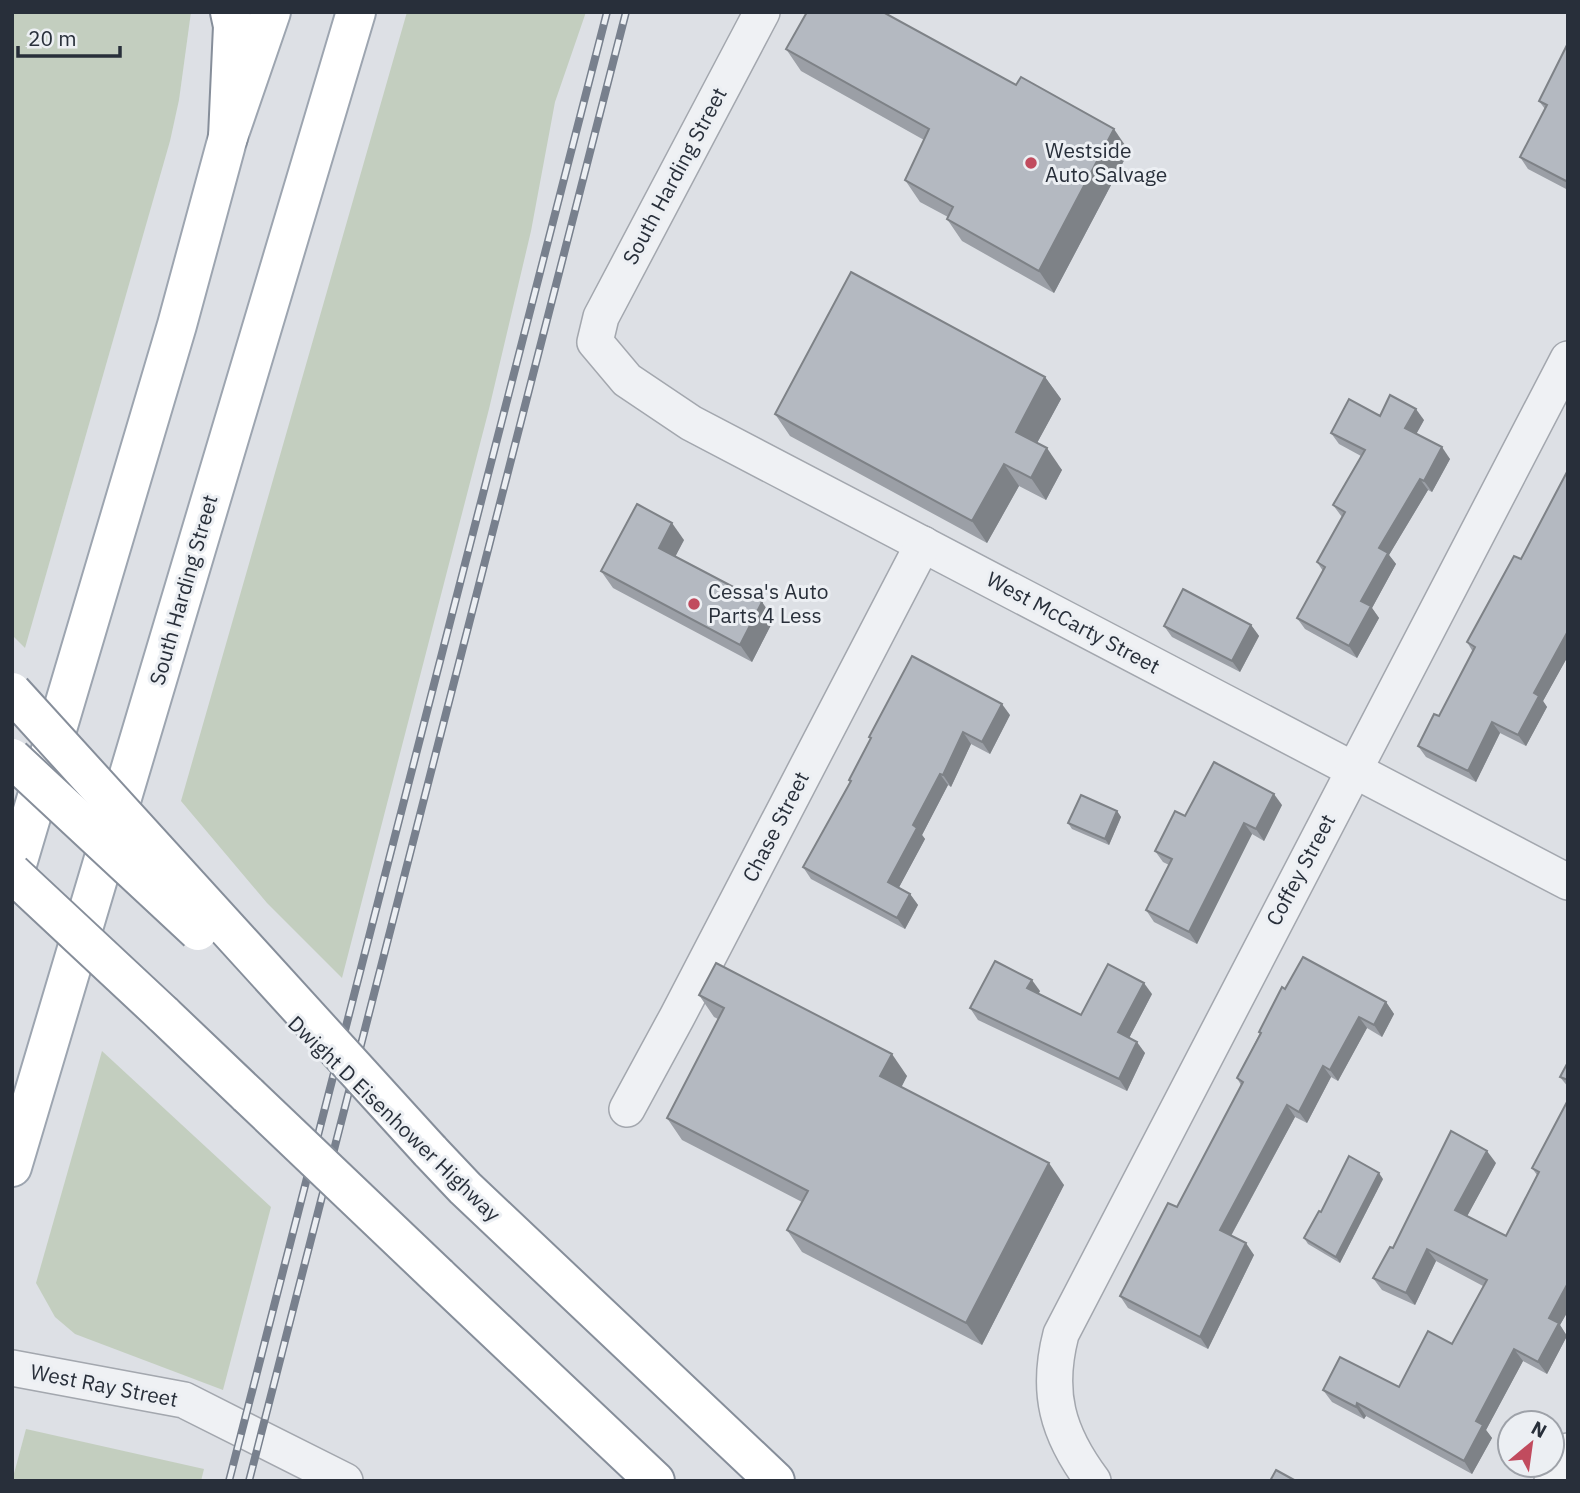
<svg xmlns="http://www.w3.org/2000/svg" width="1580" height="1493" font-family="'IBM Plex Sans',sans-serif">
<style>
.green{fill:#c3cebf}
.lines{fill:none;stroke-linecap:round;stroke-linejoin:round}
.minor-casing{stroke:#a3a7ae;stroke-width:38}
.primary-casing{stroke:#9da5b0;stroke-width:42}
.motorway-casing{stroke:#868e9a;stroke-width:42}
.minor{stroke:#eff1f4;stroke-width:35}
.primary{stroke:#fff;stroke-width:38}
.motorway{stroke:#fff;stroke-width:38}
.rail-casing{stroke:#78808d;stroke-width:8}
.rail{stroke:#eceff3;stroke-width:5;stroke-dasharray:16;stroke-linecap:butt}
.motorway-bridge-casing{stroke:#868e9a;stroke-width:42;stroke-linecap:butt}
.motorway-bridge{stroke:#fff;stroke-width:38}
.wall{fill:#9b9fa6}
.shaded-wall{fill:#7e8287}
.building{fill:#b4b9c1;stroke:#7e8287;stroke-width:2}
.poi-dot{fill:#c14b5e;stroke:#eceff3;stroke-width:2.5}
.labels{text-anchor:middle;stroke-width:6;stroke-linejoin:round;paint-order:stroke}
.poi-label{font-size:21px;fill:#282f3a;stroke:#eceff3;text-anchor:start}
.street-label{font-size:21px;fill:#282f3a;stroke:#eceff3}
</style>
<rect width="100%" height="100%" fill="#dde0e5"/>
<g class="green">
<path d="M 12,12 L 191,12 L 179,100 L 170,141 L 25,648 L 12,635 Z"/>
<path d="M 407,12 L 586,12 L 555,102 L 531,231 L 489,409 L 342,978 L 267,903 L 181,801 Z"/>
<path d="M 102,1051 L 271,1207 L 223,1390 L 75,1334 L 55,1317 L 36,1283 Z"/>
<path d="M 26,1429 L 204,1469 L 201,1481 L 12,1481 Z"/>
</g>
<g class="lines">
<g class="minor-casing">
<g id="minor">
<path d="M 762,12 L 601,317 L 595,342 L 627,380 L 691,423 L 1568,882"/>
<path d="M 627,1109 L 677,1017 L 923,544"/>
<path d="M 12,1368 L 184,1400 L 345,1481"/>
<path d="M 1093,1481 C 1057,1433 1046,1392 1061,1334 L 1568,359"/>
<path d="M 1552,1481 L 1568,1451"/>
</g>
</g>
<g class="primary-casing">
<g id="primary">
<path d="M 12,881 L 177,325 L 228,137 L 271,12"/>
<path d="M 12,1167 L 356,12"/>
</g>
</g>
<g class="motorway-casing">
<g id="motorway">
<path d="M 228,137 L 233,26 L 230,12"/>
<path d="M 163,1014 L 248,1095"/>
<path d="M 430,1151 L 465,1188 L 775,1481"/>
<path d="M 438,1276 L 655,1481"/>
</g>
</g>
<use href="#minor" class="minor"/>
<use href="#primary" class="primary"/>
<use href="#motorway" class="motorway"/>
<g class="rail-casing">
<g id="rail">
<path d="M 229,1481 L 607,12"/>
<path d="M 249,1481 L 626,12"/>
</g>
</g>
<use href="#rail" class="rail"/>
<g class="motorway-bridge-casing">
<g id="motorway-bridge">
<path d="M 12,692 L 430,1151"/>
<path d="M 12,758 L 198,931"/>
<path d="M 12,873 L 163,1014"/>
<path d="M 248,1095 L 438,1276"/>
</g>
</g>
<use href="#motorway-bridge" class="motorway-bridge"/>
</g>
<g class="wall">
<path d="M 1568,43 L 1568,190 L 1528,169 L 1520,157 L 1545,109 L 1539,101 Z"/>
<path d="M 786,49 L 1129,151 L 1054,293 L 962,241 L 947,219 L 948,217 L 920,202 L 905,180 L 924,140 L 801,71 Z"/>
<path d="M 1045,377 L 1061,399 L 1037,443 L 1062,470 L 1046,500 L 1019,486 L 987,543 L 790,436 L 775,414 Z"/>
<path d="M 1380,416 L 1424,420 L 1416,434 L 1450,459 L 1432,492 L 1428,490 L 1389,555 L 1396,564 L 1372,608 L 1379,618 L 1357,658 L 1305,629 L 1297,618 L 1323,571 L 1317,562 L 1342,517 L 1333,505 L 1361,456 L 1339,444 L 1331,433 Z"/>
<path d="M 1568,470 L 1568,656 L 1543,701 L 1547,707 L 1526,746 L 1500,733 L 1476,782 L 1426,757 L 1418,746 L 1439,716 L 1473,652 L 1467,642 L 1521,559 Z"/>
<path d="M 684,540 L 675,556 L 774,619 L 752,662 L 613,588 L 601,571 Z"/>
<path d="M 1251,625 L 1259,636 L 1240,672 L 1172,637 L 1164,626 Z"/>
<path d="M 1010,715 L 990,754 L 971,744 L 951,787 L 948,785 L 922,835 L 925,839 L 899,887 L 910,894 L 918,905 L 905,929 L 811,879 L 803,867 L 850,782 L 849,780 L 871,739 L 869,737 Z"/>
<path d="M 1282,805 L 1264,841 L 1252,834 L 1197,944 L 1154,922 L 1146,910 L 1169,865 L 1163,862 L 1155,851 L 1185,816 Z"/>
<path d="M 1117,811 L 1121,817 L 1109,845 L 1072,829 L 1068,823 Z"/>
<path d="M 1285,989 L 1386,1002 L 1394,1014 L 1382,1037 L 1367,1028 L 1338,1081 L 1331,1077 L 1307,1123 L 1295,1117 L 1231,1236 L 1254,1255 L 1208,1349 L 1128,1308 L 1120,1296 L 1177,1207 L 1241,1085 L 1237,1078 L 1260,1033 L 1259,1032 Z"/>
<path d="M 1040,991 L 1038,994 L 1081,1015 L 1152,994 L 1129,1038 L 1145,1053 L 1127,1091 L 978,1020 L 970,1008 Z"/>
<path d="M 699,995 L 907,1076 L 901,1087 L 1064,1185 L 982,1345 L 802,1252 L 787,1230 L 802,1202 L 682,1140 L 667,1118 L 718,1019 L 714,1017 Z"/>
<path d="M 1568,1062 L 1568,1087 L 1560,1077 Z"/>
<path d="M 1568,1100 L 1568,1311 L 1560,1325 L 1567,1336 L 1547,1374 L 1523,1361 L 1486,1430 L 1492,1438 L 1472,1474 L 1366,1416 L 1364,1419 L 1332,1402 L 1323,1390 L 1399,1387 L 1452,1344 L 1483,1286 L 1436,1261 L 1415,1305 L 1382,1290 L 1373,1278 L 1393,1248 L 1496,1163 L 1467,1216 L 1506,1236 L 1537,1175 L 1532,1168 Z"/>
<path d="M 1383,1179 L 1340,1263 L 1308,1244 L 1304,1238 L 1321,1212 Z"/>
</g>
<g class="shaded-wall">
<path d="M 1114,129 L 1129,151 L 1054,293 L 1039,271 Z"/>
<path d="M 1045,377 L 1061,399 L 1031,454 L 1016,432 Z"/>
<path d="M 1416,409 L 1424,420 L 1413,440 L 1405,428 Z"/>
<path d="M 1442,447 L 1450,459 L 1432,492 L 1424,481 Z"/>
<path d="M 1047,448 L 1062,470 L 1046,500 L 1031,478 Z"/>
<path d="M 1004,464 L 1019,486 L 987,543 L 972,521 Z"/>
<path d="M 1420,479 L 1428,490 L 1389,555 L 1396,564 L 1372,608 L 1379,618 L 1357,658 L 1349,646 L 1361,601 L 1379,548 Z"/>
<path d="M 672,523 L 684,540 L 671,565 L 659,548 Z"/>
<path d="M 762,602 L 774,619 L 752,662 L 740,645 Z"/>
<path d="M 1251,625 L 1259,636 L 1240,672 L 1232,661 Z"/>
<path d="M 1567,631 L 1568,656 L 1543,701 L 1547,707 L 1526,746 L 1518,735 L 1534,693 Z"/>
<path d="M 1002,704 L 1010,715 L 990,754 L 982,742 Z"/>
<path d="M 1492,722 L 1500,733 L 1476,782 L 1468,771 Z"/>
<path d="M 963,732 L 971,744 L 951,787 L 943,775 Z"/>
<path d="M 940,774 L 948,785 L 922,835 L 925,839 L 896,893 L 888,882 L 913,825 Z"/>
<path d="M 1274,794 L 1282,805 L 1264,841 L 1256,829 Z"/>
<path d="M 1117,811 L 1121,817 L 1109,845 L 1105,839 Z"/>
<path d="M 1244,823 L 1252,834 L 1197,944 L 1189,932 Z"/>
<path d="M 910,894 L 918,905 L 905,929 L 897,918 Z"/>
<path d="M 1032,980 L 1040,991 L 1035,1000 L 1027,988 Z"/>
<path d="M 1144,983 L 1152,994 L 1126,1044 L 1118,1032 Z"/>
<path d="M 1386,1002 L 1394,1014 L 1382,1037 L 1374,1025 Z"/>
<path d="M 1359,1017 L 1367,1028 L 1338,1081 L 1330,1070 Z"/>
<path d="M 1137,1042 L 1145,1053 L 1127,1091 L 1119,1079 Z"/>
<path d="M 892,1054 L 907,1076 L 896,1098 L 880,1076 Z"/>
<path d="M 1323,1066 L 1331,1077 L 1307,1123 L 1299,1112 Z"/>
<path d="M 1287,1105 L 1295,1117 L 1228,1241 L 1220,1230 Z"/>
<path d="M 1487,1151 L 1496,1163 L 1464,1222 L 1455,1210 Z"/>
<path d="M 1049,1163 L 1064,1185 L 982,1345 L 966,1323 Z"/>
<path d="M 1379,1173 L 1383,1179 L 1340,1263 L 1336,1257 Z"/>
<path d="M 1246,1243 L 1254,1255 L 1208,1349 L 1200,1337 Z"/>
<path d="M 1427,1249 L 1436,1261 L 1415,1305 L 1406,1293 Z"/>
<path d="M 1568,1283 L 1568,1311 L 1560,1325 L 1567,1336 L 1547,1374 L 1538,1362 L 1549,1318 Z"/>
<path d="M 1514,1349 L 1523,1361 L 1486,1430 L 1492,1438 L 1472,1474 L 1464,1461 L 1476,1421 Z"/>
<path d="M 1357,1403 L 1366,1416 L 1364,1419 L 1356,1407 Z"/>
</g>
<g class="building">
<path d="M 807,12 L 883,12 L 1016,85 L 1021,77 L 1114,129 L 1039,271 L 947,219 L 953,207 L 905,180 L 929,129 L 786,49 Z"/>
<path d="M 1568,43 L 1568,182 L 1520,157 L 1547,105 L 1539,101 Z"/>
<path d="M 851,272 L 1045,377 L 1016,432 L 1047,448 L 1031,478 L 1004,464 L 972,521 L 775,414 Z"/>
<path d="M 1390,395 L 1416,409 L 1405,428 L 1442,447 L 1424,481 L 1420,479 L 1379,548 L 1388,553 L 1361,601 L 1371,606 L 1349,646 L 1297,618 L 1325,567 L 1317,562 L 1345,512 L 1333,505 L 1365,450 L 1331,433 L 1349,399 L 1380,416 Z"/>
<path d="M 1568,470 L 1568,631 L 1534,693 L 1539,696 L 1518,735 L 1492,722 L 1468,771 L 1418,746 L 1434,714 L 1439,716 L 1475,647 L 1467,642 L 1514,556 L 1521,559 Z"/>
<path d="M 637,504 L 672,523 L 659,548 L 762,602 L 740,645 L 601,571 Z"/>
<path d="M 1183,589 L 1251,625 L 1232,661 L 1164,626 Z"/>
<path d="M 912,656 L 1002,704 L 982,742 L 963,732 L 943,775 L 940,774 L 913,825 L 917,828 L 888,882 L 910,894 L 897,918 L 803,867 L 851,781 L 849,780 L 871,738 L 869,737 Z"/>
<path d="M 1214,762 L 1274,794 L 1256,829 L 1244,823 L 1189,932 L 1146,910 L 1172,859 L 1155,851 L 1175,811 L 1185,816 Z"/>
<path d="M 1081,795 L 1117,811 L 1105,839 L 1068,823 Z"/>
<path d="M 1303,957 L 1386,1002 L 1374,1025 L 1359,1017 L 1330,1070 L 1323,1066 L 1299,1112 L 1287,1105 L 1220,1230 L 1246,1243 L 1200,1337 L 1120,1296 L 1168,1203 L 1177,1207 L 1243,1082 L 1237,1078 L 1261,1033 L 1259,1032 L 1282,987 L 1285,989 Z"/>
<path d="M 995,961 L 1032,980 L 1027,988 L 1081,1015 L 1108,964 L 1144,983 L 1118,1032 L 1137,1042 L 1119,1079 L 970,1008 Z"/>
<path d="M 716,963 L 892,1054 L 880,1076 L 1049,1163 L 966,1323 L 787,1230 L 808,1191 L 667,1118 L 724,1008 L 699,995 Z"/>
<path d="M 1568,1062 L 1568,1080 L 1560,1077 Z"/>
<path d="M 1568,1100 L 1568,1283 L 1549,1318 L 1559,1323 L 1538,1362 L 1514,1349 L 1476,1421 L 1483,1425 L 1464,1461 L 1357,1403 L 1356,1407 L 1323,1390 L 1340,1357 L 1399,1387 L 1428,1331 L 1452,1344 L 1487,1280 L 1427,1249 L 1406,1293 L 1373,1278 L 1390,1247 L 1393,1248 L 1451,1131 L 1487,1151 L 1455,1210 L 1506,1236 L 1539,1172 L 1532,1168 Z"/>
<path d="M 1349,1156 L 1379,1173 L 1336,1257 L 1304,1238 L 1319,1211 L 1321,1212 Z"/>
<path d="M 1276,1470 L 1296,1481 L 1270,1481 Z"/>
</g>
<g class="poi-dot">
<circle cx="1031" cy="163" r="7"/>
<circle cx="694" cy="604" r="7"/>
</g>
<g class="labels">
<g class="poi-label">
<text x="1045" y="158">Westside<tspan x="1045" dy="24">Auto Salvage</tspan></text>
<text x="708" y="599">Cessa's Auto<tspan x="708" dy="24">Parts 4 Less</tspan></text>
</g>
<g class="street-label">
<text transform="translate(675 176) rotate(-62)" y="7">South Harding Street</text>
<text transform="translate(184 590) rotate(-74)" y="7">South Harding Street</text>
<text transform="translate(1073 623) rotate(28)" y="7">West McCarty Street</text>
<text transform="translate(776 827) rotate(-63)" y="7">Chase Street</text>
<text transform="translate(1301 870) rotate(-62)" y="7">Coffey Street</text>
<text transform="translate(394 1119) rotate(44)" y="7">Dwight D Eisenhower Highway</text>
<text transform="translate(104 1386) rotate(11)" y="7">West Ray Street</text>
</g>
</g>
<rect width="1580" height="1493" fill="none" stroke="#282f3a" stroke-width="28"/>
<g transform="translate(1531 1444) rotate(29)"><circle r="33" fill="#eceff3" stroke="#9ea2a9" stroke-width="2"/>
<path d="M0-5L12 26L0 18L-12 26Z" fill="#c14b5e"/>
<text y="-10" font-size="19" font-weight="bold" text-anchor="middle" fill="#282f3a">N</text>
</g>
<path d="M18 46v10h102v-10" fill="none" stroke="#282f3a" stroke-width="3.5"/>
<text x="28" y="46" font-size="21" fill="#282f3a" stroke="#eceff3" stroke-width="5" paint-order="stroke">20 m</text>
</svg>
